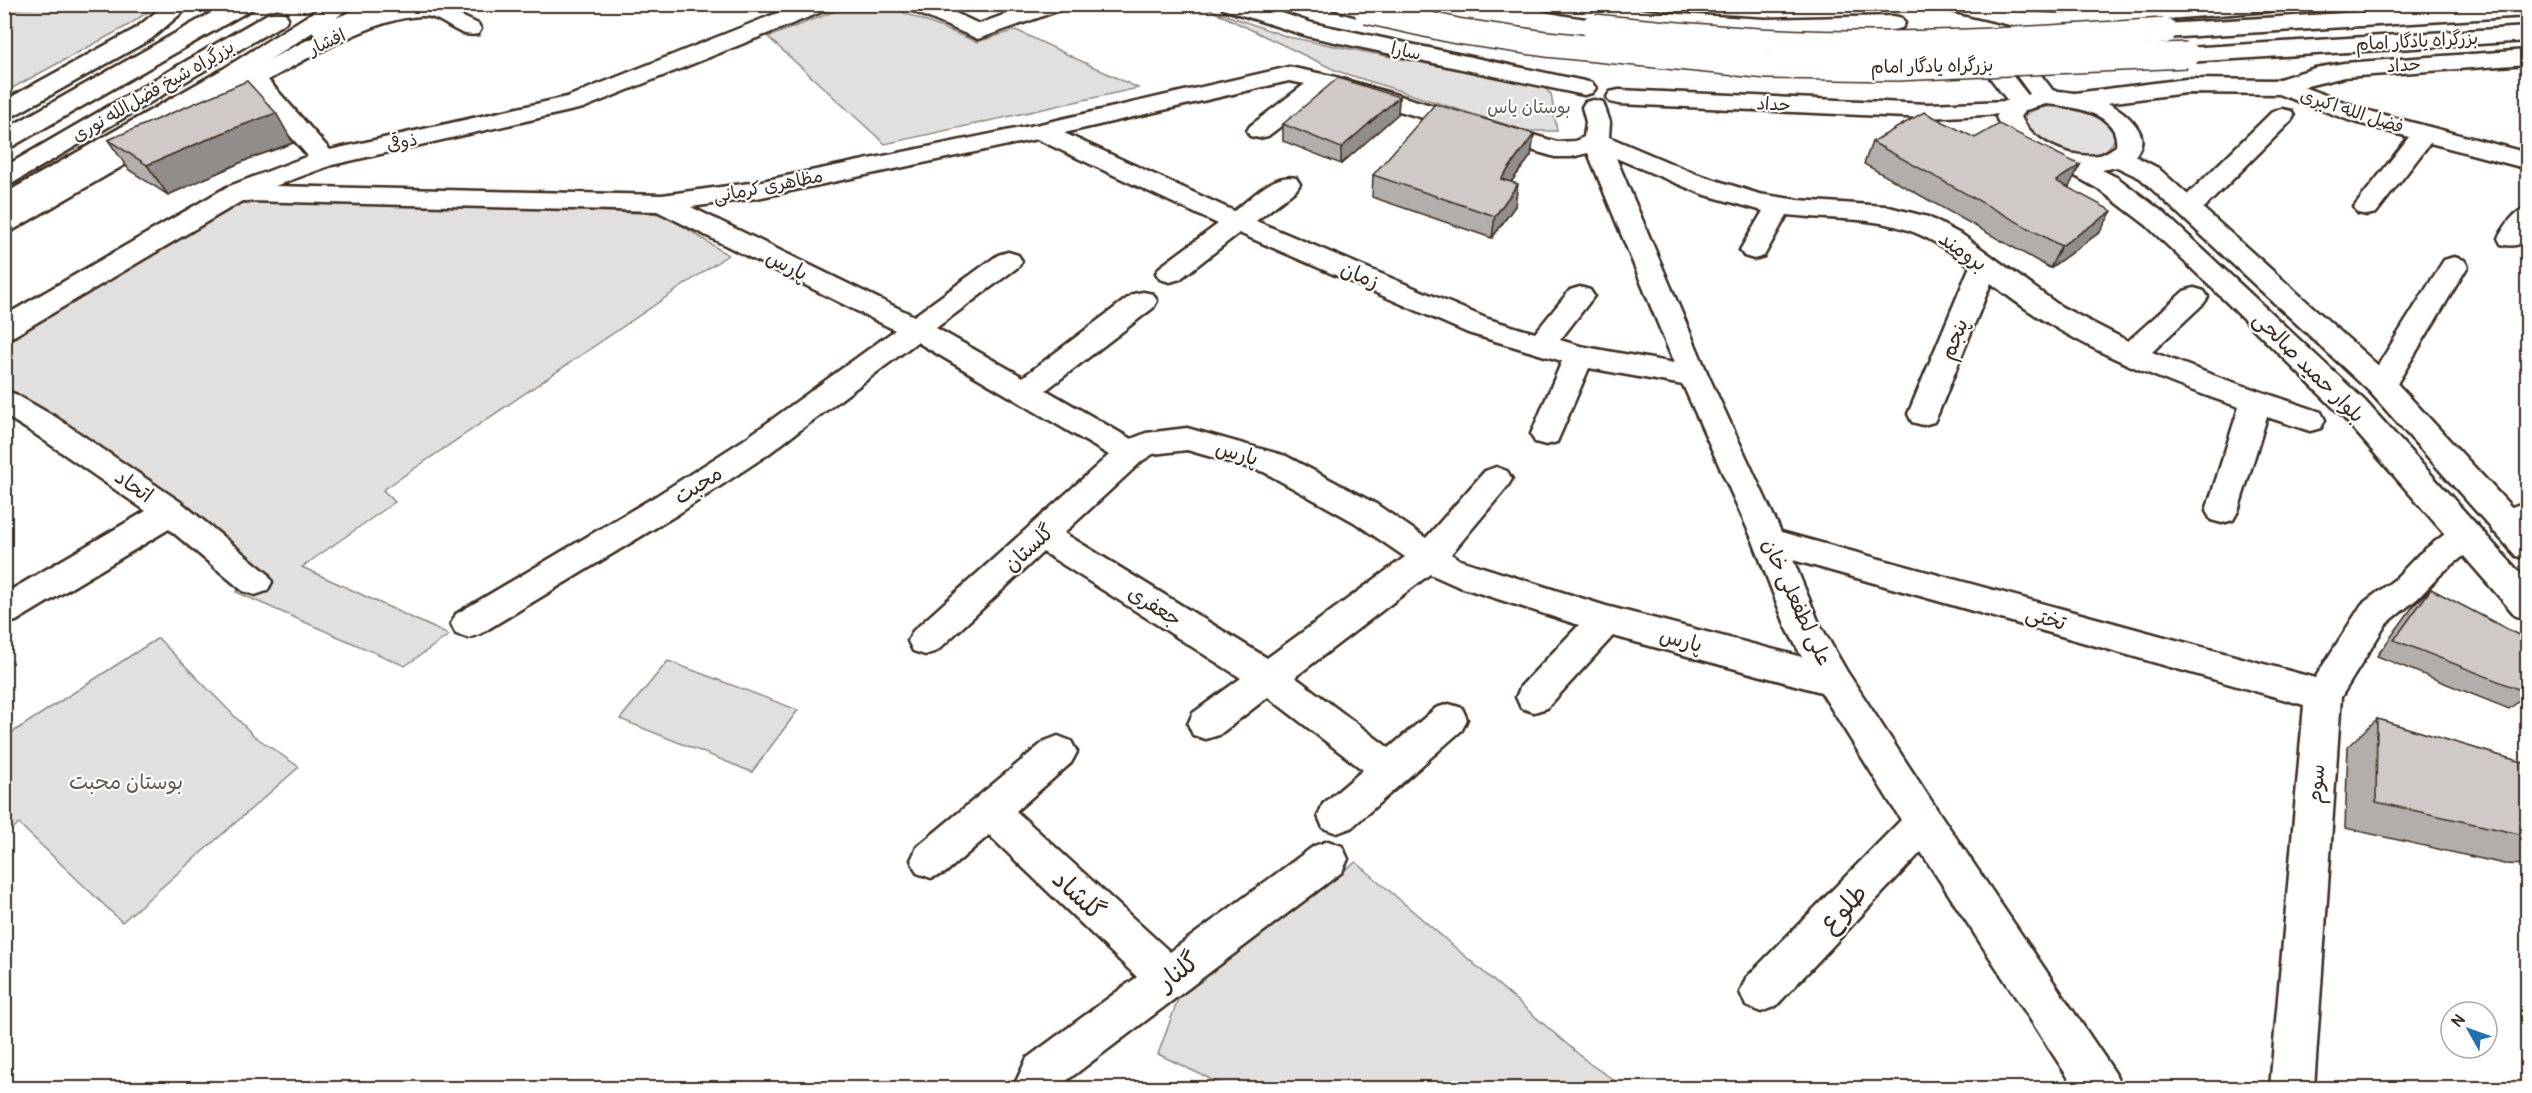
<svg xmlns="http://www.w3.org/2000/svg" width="2532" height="1093" font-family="Pangolin,'Playpen Sans Arabic',sans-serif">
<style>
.green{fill:#e2e0de;stroke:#8e857e;stroke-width:1.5}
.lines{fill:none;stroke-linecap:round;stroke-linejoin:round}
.minor-casing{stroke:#3b2a1e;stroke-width:5}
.major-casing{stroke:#3b2a1e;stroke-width:5}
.highway-casing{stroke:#3b2a1e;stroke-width:5}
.minor{fill:#fff;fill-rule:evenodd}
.major{fill:#fff;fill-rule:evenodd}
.highway{fill:#fff;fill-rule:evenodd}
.highway-bridge-casing{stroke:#3b2a1e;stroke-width:28;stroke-linecap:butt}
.highway-bridge{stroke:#fff;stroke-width:25}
.wall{fill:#b2aeab;stroke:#3b2a1e;stroke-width:1.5}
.shaded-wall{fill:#918d8b;stroke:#3b2a1e;stroke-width:1.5}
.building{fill:#cfcac7;stroke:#3b2a1e;stroke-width:1.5}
.labels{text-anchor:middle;stroke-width:4.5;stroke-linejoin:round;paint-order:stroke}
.far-street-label{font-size:18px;fill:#3b2a1e;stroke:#fff}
.far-park-label{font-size:18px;fill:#65584e;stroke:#fff}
.street-label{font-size:21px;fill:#3b2a1e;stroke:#fff}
.park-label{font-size:21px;fill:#65584e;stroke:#fff}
.near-street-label{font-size:26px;fill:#3b2a1e;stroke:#fff}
</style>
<rect width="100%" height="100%" fill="#fff"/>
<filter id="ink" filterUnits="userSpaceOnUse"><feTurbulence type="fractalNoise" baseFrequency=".0167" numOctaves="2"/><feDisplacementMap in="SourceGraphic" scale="12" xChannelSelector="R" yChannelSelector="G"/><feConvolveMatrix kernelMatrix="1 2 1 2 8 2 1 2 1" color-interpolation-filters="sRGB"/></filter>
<g filter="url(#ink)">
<g class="green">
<path d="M 59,5 L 158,5 L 127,26 L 5,92 L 5,10 Z"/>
<path d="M 851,5 L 885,5 L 977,42 L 1016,30 L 1138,88 L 885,144 L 768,37 Z"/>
<path d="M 1206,8 L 1288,37 L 1542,86 L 1551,94 L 1557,131 L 1526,131 L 1337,71 Z"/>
<path d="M 2055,106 C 2078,108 2107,114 2115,138 C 2094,189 1969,112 2055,106 Z"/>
<path d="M 239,196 L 664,214 L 728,255 L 383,490 L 395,502 L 302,567 L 449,635 L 405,666 L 236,592 L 266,573 L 173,498 L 5,386 L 4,334 Z"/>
<path d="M 158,638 L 253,735 L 299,767 L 122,922 L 19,824 L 5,834 L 5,737 Z"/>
<path d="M 668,661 L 798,710 L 752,772 L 620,719 Z"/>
<path d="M 1356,862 L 1590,1064 L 1626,1088 L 1229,1088 L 1158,1054 L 1184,983 Z"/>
</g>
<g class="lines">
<g class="minor-casing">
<g id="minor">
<path d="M 404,4 L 438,5 L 478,24 L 481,29 L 478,34 C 456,39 443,15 422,16 C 376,17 309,58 268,80 L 330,150 L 567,97 L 800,4 L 832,4 L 829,9 L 583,108 L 332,165 L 275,186 L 662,195 L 757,182 L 1040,124 L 1289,67 L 1332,76 L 1557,142 L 1575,141 L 1584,137 L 1586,122 L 1582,107 L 1585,102 L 1594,100 L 1603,102 L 1610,122 L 1609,137 L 1696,174 L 1759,194 L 1798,200 L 1885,206 L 1928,217 L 1964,236 L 2060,306 L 2128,341 L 2184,291 L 2194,288 L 2204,291 L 2208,297 L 2204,303 L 2152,352 L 2221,378 L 2321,412 L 2325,420 L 2321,428 L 2310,431 L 2267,417 L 2238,511 L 2233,520 L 2222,523 L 2211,520 L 2206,511 L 2239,407 C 2151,377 2064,342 1991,283 L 1938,414 L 1934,422 L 1923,425 L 1912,422 L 1908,414 L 1970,266 C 1901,212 1867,223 1787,215 L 1764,256 L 1754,259 L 1744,256 L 1740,250 L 1763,211 L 1702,194 L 1616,158 L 1709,377 L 1781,532 L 2315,678 L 2362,604 L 2394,580 L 2419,554 L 2454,527 L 2466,524 L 2478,527 L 2482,536 L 2478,545 L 2443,572 L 2418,598 L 2386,624 L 2341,697 L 2314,1088 L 2270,1088 L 2304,705 L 1793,560 L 1819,623 L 1846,670 L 1938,811 L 2115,1073 L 2122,1088 L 2075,1088 L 1921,852 L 1776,1006 L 1761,1012 L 1746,1006 L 1740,992 L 1746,978 L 1901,820 L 1821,692 L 1613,636 L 1547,708 L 1534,712 L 1521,708 L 1516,697 L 1521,686 L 1579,625 L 1457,586 L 1430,574 L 1295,677 L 1389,748 L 1436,708 L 1449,704 L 1462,708 L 1467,719 L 1462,730 L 1351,828 L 1337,833 L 1323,828 L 1318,816 L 1323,804 L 1363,770 L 1268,697 L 1219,735 L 1206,739 L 1193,735 L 1188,724 L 1193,713 L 1241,678 L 1043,552 L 937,651 L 925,655 L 913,651 L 908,641 L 913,631 L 1109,455 L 917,342 L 767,455 L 678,514 L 480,634 L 468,638 L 456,634 L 451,624 L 456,614 L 656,496 L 745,439 L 895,330 L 657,211 L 242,201 L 14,336 L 4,338 L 4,316 L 227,187 L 308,156 L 250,90 C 235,98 219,113 200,108 L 197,103 L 200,98 C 265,62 331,22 404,4 ZM 1289,81 L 1305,84 L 1250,126 L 1247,131 L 1250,136 L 1259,138 L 1268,136 L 1328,90 L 1555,157 L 1571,157 L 1588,153 L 1674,363 L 1580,346 L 1560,340 L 1594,296 L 1590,290 L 1580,287 L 1570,290 L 1535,333 L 1488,319 L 1256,221 L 1296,190 L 1300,184 L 1296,178 C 1273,173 1252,198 1234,211 L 1064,133 ZM 1037,139 L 1218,224 L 1160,267 L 1156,273 L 1160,279 L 1170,282 L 1180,279 L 1239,233 L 1468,333 L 1562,361 L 1531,434 L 1535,442 L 1546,445 L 1557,442 L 1589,368 L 1683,385 L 1753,541 L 1786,627 L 1802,657 L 1606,606 L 1460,560 L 1451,554 L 1507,487 L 1512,479 L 1507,471 L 1496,467 L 1485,471 L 1426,538 L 1376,504 L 1286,456 L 1187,428 L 1146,433 L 1131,439 L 1046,390 L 1153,308 L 1157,301 L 1153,294 L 1143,292 L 1133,294 L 1023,377 L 936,328 L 1018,267 L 1022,261 L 1018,255 L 1008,252 L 998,255 L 914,316 L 691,207 L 757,198 ZM 1187,450 L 1264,472 L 1354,522 L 1405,557 L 1267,658 L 1064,533 L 1142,461 L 1153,454 Z"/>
<path d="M 905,4 L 936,4 L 979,24 L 1033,4 L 1066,4 L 1063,9 L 978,39 L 908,9 Z"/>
<path d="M 1220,4 L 1255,4 L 1312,23 L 1584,81 L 1592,83 L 1596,88 L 1592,93 L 1584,95 L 1307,36 L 1223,9 Z"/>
<path d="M 1540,4 L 1598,4 L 1679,14 L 1765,19 L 1894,16 L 1902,18 L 1905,23 L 1902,28 C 1878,34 1850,32 1825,33 C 1756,34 1688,30 1620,21 C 1594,17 1568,15 1543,9 Z"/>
<path d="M 1940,4 L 1981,4 L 2014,12 L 2061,14 L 2180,4 L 2280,4 L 2277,9 L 2269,11 L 2168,19 L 2163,37 L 2178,57 L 2174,62 C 2151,68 2134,41 2144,21 L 2061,28 L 2014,26 L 1943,9 Z"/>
<path d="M 2001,31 L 2009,33 L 2054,92 L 2057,97 L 2054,102 L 2045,104 L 2036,102 L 1989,38 L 1993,33 Z"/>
<path d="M 1973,33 L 1981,35 L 2033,102 L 2022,113 L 1928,118 L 1619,104 L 1610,102 L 1607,97 L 1610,92 L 1619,90 L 1928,104 L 2008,101 L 1961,40 L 1965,35 Z"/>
<path d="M 2528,50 L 2528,64 L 2344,77 L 2303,87 L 2369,111 L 2528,153 L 2528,169 L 2430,143 L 2376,213 L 2367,215 L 2358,213 L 2354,207 L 2409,137 L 2351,121 L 2279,94 L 2186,93 L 2075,107 L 2066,105 L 2063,100 L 2066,95 L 2075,93 L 2186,79 L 2276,80 L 2315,68 L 2344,63 Z"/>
<path d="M 2282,109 L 2291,111 L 2294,116 L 2291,121 L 2198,214 L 2189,216 L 2180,214 L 2176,208 L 2180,202 L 2273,111 Z"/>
<path d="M 158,128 L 167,130 L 170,135 L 167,140 L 13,230 L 4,232 L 4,212 L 149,130 Z"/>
<path d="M 2528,207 C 2528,228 2531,252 2501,244 L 2498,238 C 2505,226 2514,211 2528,207 Z"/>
<path d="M 2454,257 L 2464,260 L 2468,266 L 2392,392 L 2381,395 L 2370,392 L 2366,385 L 2370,378 L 2444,260 Z"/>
<path d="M 4,391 L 15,394 L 57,418 L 182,503 L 267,573 L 272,582 L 267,591 L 255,595 L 243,591 L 169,529 L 16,621 L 4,624 L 4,594 L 146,511 L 35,434 L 4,415 Z"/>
<path d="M 2528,501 L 2528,527 L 2505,535 L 2493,532 L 2489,523 L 2493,514 Z"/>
<path d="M 1058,736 L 1071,741 L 1077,752 L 1071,763 L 1016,811 L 1170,952 L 1314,846 L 1328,841 L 1342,846 L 1348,859 L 1342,872 L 1057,1088 L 1013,1088 L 1027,1058 L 1137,977 L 989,835 L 945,873 L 931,878 L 917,873 L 911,860 L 917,847 L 1045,741 Z"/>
</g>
</g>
<g class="major-casing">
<path id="major" d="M 2045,90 C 2078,92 2115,97 2136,126 C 2144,137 2143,145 2135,156 L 2158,168 L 2392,378 L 2528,525 L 2528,559 L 2516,556 L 2370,392 L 2140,178 L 2117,167 L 2102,170 L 2118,178 L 2164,213 L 2365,401 L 2528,582 L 2528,619 L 2516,616 L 2343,417 L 2209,285 L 2146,225 L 2100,190 L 2052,163 L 2023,151 L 2006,137 L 1996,117 L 2009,100 ZM 2046,104 C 2069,106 2121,112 2116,146 C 2111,149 2105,154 2099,155 C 2071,159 2033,143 2021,117 L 2026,110 Z"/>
</g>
<g class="highway-casing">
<g id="highway">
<path d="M 166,4 L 192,4 L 151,39 L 13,116 L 4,118 L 4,101 L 135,29 Z"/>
<path d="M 227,4 L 255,4 L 252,9 L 13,146 L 4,148 L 4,130 Z"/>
<path d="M 326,4 L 353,4 L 336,18 L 368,4 L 400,4 L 397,9 L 331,36 L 323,38 L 315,36 L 313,32 L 239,79 L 13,211 L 4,213 L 4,194 L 223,69 Z"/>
<path d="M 1330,4 L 1375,6 L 1378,11 L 1375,16 L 1367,18 L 1333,9 Z"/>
<path d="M 2491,4 L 2528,4 L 2528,16 L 2164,38 L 2156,36 L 2153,31 L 2156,26 L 2164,24 Z"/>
<path d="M 277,11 L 285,13 L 288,18 L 285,23 L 13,183 L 4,186 L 4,167 L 269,13 Z"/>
<path d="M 2528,27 L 2528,41 L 2187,62 L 2179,60 L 2175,55 L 2179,50 L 2187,48 Z"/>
</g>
</g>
<use href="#minor" class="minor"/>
<use href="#major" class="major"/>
<use href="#highway" class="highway"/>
<g class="highway-bridge-casing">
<g id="highway-bridge">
<path d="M 1367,11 L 1457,31 L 1546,44 L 1768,66 L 1897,68 L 2187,55"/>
<path d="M 1594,27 C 1691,37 1788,45 1886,44 C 1979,43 2071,37 2164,31"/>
</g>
</g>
<use href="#highway-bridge" class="highway-bridge"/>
</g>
<g class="wall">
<path d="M 1399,97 L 1398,114 L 1341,164 L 1283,141 L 1283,124 Z"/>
<path d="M 276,113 L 293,143 L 251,158 L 168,195 L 129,170 L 108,140 Z"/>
<path d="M 1534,134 L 1531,156 L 1511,182 L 1515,206 L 1492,238 L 1372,197 L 1373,175 Z"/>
<path d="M 1975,138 L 2080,165 L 2068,187 L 2100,232 L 2050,268 L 1864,164 L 1872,142 Z"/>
<path d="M 2431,589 L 2528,694 L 2509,709 L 2377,656 L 2414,605 Z"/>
<path d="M 2377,719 L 2528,764 L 2528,865 L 2504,864 L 2345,828 L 2348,746 Z"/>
</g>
<g class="shaded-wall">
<path d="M 1399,97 L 1398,114 L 1341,164 L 1341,148 Z"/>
<path d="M 276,113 L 293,143 L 251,158 L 168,195 L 147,165 L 232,129 Z"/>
<path d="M 1534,134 L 1531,156 L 1497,200 L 1501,179 Z"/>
<path d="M 2080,165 L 2069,187 L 2045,203 L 2056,181 Z"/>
<path d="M 1518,184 L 1515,206 L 1492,238 L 1495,216 Z"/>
<path d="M 2112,211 L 2100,232 L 2050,268 L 2061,246 Z"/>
</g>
<g class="building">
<path d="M 1338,78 L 1399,97 L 1341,148 L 1283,124 Z"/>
<path d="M 247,81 L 276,113 L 232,129 L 147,165 L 108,140 Z"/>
<path d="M 1435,104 L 1534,134 L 1501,179 L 1518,184 L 1495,216 L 1373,175 Z"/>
<path d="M 1924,112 L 1975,138 L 1999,124 L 2080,165 L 2056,181 L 2112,211 L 2061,246 L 1872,142 Z"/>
<path d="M 2431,589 L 2528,640 L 2528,693 L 2394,640 Z"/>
<path d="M 2377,719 L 2528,764 L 2528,836 L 2376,802 Z"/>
</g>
</g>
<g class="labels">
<g class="far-street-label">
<text transform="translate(2417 41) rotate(-3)" y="6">بزرگراه یادگار امام</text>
<text transform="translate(327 42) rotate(-25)" y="6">افشار</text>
<text transform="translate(1406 51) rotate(12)" y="6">سارا</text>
<text transform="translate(2403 65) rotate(-4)" y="6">حداد</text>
<text transform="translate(1932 66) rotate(-1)" y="6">بزرگراه یادگار امام</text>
<text transform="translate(153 91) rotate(-30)" y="6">بزرگراه شیخ فضل‌الله نوری</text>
<text transform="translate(1773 104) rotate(3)" y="6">حداد</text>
<text transform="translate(2352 111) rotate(18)" y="6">فضل الله اکبری</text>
<text transform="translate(402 142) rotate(-12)" y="6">ذوقی</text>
<text transform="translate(768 186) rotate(-11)" y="6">مظاهری کرمانی</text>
</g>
<g class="far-park-label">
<text x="1529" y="113">بوستان یاس</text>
</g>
<g class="street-label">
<text transform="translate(1963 251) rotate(35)" y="7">برومند</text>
<text transform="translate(787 265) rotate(27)" y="7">پارس</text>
<text transform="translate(1360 275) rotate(23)" y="7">زمان</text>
<text transform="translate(1954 339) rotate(-68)" y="7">پنجم</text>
<text transform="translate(2309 367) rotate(45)" y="7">بلوار حمید صالحی</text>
<text transform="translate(1237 453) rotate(16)" y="7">پارس</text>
<text transform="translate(698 485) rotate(-33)" y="7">محبت</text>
<text transform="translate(134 486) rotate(35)" y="7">اتحاد</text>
<text transform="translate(1029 548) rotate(-42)" y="7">گلستان</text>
<text transform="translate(1797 602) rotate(65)" y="7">علی لطفعلی خان</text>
<text transform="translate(1155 606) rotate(32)" y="7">جعفری</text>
<text transform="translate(2046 618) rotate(16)" y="7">تختی</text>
<text transform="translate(1681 640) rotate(15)" y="7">پارس</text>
<text transform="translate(2316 784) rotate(-86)" y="7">سوم</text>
</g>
<g class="park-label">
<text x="126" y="789">بوستان محبت</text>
</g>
<g class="near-street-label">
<text transform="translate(1079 895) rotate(43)" y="9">گلشاد</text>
<text transform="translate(1843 908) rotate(-46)" y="9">طلوع</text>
<text transform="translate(1178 971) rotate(-37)" y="9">گلنار</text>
</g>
</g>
<rect width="2532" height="1093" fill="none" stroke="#fff" stroke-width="24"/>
<rect x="12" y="12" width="2508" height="1069" fill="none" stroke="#3b2a1e" stroke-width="2" filter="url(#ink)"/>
<g transform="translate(2469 1030) rotate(310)"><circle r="28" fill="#ffffff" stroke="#b1aaa5" stroke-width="1.5"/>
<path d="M0-4.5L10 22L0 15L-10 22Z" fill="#1f6fb2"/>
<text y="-9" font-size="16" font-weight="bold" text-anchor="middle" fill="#3b2a1e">N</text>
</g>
</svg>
